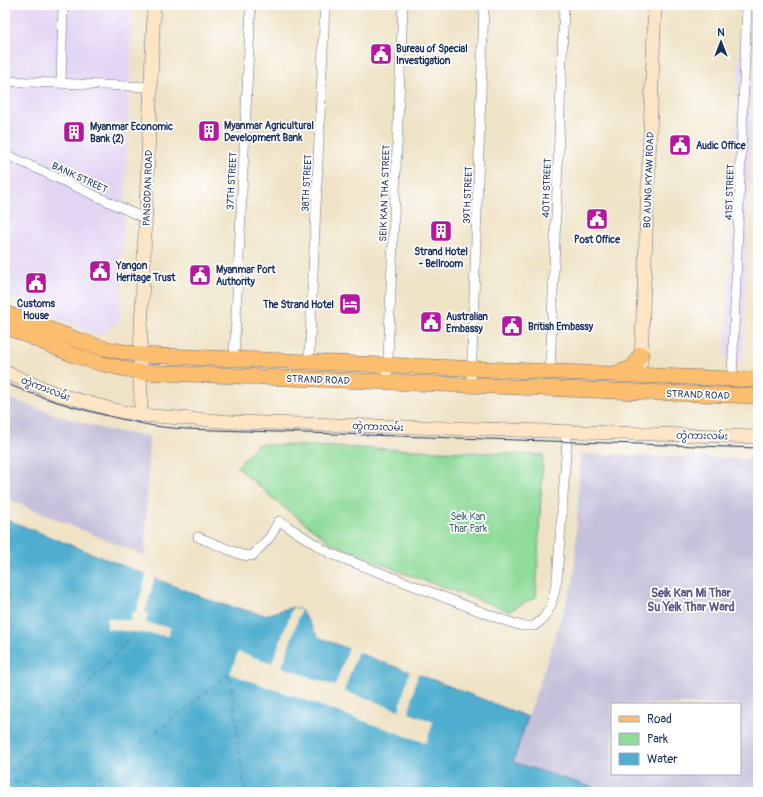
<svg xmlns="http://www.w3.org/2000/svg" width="763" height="797" font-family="Pangolin,'Noto Sans Myanmar',sans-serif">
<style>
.built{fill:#e2d4f3}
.industrial{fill:#c5c0da;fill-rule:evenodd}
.green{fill:#8fdb99;stroke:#55857c}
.water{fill:#50aecf;stroke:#366e96}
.pier{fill:#efe3c6}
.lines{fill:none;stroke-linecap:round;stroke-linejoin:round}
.ferry{stroke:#2e5b86;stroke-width:1;stroke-dasharray:5 4;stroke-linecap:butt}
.minor-casing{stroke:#656e82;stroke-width:10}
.secondary-casing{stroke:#656e82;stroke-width:14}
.primary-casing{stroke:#656e82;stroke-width:16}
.minor{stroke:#fff;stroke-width:9}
.secondary{stroke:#fde5c5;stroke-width:13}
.primary{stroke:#fbbd6e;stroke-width:15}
.tram{stroke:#1b2f5e;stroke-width:1}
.labels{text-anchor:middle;stroke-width:3.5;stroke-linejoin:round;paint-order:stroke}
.poi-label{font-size:10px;font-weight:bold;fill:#1b2f5e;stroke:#fff;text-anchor:start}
.street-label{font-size:10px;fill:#1b2f5e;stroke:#fff}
.park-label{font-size:10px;fill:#3e6370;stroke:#fff}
.quarter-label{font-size:12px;font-weight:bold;fill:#585483;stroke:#fff}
</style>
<rect width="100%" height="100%" fill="#fff"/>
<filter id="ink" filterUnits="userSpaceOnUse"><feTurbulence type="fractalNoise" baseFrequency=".025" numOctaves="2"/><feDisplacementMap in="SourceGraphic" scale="8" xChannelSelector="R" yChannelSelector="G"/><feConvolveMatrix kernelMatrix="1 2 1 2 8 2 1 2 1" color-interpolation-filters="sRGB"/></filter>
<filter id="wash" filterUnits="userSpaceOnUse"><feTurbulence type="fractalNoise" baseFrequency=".012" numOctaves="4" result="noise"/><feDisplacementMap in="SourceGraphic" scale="16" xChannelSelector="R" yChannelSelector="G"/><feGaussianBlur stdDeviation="0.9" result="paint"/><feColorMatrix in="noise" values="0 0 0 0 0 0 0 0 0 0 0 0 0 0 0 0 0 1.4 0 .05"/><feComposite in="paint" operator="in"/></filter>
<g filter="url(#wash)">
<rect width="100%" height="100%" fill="#efe3c6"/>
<g class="built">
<path d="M 5,5 L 133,5 L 120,321 L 99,336 L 5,294 Z"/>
<path d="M 741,5 L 758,5 L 758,27 L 754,28 L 743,362 L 725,361 L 734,193 Z"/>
</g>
<g class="industrial">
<path d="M 5,397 L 56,415 L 111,431 L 149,436 L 145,556 L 5,498 Z"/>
<path d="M 580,454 L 758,459 L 758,792 L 606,792 L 513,762 L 574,580 ZM 612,704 L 740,704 L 740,774 L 612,774 Z"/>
</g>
<path class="green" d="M 258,444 L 543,455 L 536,597 L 509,611 L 401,572 L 330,542 L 277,502 L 237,467 Z"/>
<path class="water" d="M 5,519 L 217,603 L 265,615 L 293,607 L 301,610 L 318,637 L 387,664 L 431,679 L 528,717 L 513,762 L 606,792 L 5,792 Z"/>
<g class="pier">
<path d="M 147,573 L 155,576 L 145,613 L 148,613 L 146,623 L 170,627 L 169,636 L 107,629 L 107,618 L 131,621 L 132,612 L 136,612 Z"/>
<path d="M 293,607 L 301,610 L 282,667 L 335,686 L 349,647 L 358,651 L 344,691 L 399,710 L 410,670 L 418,672 L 409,713 L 433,722 L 426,743 L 230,674 L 238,652 L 272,663 Z"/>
</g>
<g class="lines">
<g class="ferry">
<path d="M 5,778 L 135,632"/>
<path d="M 5,781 L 80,791 L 230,674 L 245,792"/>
</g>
</g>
</g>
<g filter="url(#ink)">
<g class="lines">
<g class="minor-casing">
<g id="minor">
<path d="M 5,81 L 151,87"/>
<path d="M 61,83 L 63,5"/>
<path d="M 5,154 L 146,219"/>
<path d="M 234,359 L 251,5"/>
<path d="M 309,362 L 325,5"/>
<path d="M 550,372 L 564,5"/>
<path d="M 732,379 L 747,5"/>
<path d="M 387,382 L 403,5"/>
<path d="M 471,385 L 484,5"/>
<path d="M 198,537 L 242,555 L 252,556 L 270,537 L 279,521 L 329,553 L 503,620 L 522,626 L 534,626 L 543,619 L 551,606 L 557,580 L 567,441 L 563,431"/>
</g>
</g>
<g class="secondary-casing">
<g id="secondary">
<path d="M 641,363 L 655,5"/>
<path d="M 5,372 L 54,393 L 121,412 L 141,415 L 233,422 L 758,437"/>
<path d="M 141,415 L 140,355 L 154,5"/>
</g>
</g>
<g class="primary-casing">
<g id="primary">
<path d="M 5,313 L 78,340 L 103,348 L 140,355 L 758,380"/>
<path d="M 5,326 L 74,355 L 99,363 L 139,372 L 639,392 L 758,396"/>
<path d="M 617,373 L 633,368 L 641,354"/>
</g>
</g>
<use href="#minor" class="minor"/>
<use href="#secondary" class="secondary"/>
<use href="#primary" class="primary"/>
<path class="tram" d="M 5,383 C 49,402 97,414 144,424 C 157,427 172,428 186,429 L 758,448"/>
</g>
</g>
<defs>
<g id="civic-square" transform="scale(1.15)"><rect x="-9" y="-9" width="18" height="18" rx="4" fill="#b5179e" stroke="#fff"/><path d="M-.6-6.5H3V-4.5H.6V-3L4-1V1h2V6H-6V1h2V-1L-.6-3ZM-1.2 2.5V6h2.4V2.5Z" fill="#fff"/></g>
<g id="building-square" transform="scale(1.15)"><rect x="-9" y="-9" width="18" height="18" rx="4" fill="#b5179e" stroke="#fff"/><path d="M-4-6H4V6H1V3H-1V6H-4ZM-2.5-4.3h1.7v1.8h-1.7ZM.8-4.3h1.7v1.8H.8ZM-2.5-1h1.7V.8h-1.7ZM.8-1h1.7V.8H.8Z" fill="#fff"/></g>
<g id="hotel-square" transform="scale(1.15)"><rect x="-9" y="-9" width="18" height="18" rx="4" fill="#b5179e" stroke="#fff"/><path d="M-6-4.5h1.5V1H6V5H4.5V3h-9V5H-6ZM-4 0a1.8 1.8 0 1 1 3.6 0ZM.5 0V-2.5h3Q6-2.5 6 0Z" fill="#fff"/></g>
</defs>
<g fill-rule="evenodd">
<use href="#civic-square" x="381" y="54"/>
<use href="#building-square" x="209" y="131"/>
<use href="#building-square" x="74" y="132"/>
<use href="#civic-square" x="680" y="145"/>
<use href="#civic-square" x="597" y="219"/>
<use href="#building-square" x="441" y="231"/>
<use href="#civic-square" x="100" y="271"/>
<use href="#civic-square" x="200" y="275"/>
<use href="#civic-square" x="36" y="283"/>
<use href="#hotel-square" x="350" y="304"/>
<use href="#civic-square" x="431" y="322"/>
<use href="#civic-square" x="512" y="326"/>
</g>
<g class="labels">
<g class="poi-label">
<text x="396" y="52">Bureau of Special<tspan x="396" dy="12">Investigation</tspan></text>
<text x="224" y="129">Myanmar Agricultural<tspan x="224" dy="12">Development Bank</tspan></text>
<text x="90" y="130">Myanmar Economic<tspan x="90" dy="12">Bank (2)</tspan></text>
<text x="696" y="149">Audic Office</text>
<text x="597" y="243" text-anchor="middle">Post Office</text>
<text x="441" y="255" text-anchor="middle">Strand Hotel<tspan x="441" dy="12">- Bellroom</tspan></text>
<text x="116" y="269">Yangon<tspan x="116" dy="12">Heritage Trust</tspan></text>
<text x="216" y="273">Myanmar Port<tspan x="216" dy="12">Authority</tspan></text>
<text x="36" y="307" text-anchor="middle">Customs<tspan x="36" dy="12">House</tspan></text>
<text x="334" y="308" text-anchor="end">The Strand Hotel</text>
<text x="446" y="320">Australian<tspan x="446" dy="12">Embassy</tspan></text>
<text x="528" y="330">British Embassy</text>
</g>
<g class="street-label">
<text transform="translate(80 177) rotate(25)" y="4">BANK STREET</text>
<text transform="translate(648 180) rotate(-88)" y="4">BO AUNG KYAW ROAD</text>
<text transform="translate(231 181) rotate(-87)" y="4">37TH STREET</text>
<text transform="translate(306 183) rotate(-87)" y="4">38TH STREET</text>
<text transform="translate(147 188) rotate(-88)" y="4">PANSODAN ROAD</text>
<text transform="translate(546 188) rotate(-88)" y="4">40TH STREET</text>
<text transform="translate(729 192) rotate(-88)" y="4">41ST STREET</text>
<text transform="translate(384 193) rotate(-88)" y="4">SEIK KAN THA STREET</text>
<text transform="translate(467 195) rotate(-88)" y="4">39TH STREET</text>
<text transform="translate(318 379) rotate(2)" y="4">STRAND ROAD</text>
<text transform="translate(46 388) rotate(21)" y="4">တွဲကားလမ်း</text>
<text transform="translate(698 394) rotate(2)" y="4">STRAND ROAD</text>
<text transform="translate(378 426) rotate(2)" y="4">တွဲကားလမ်း</text>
<text transform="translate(702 435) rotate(1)" y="4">တွဲကားလမ်း</text>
</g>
<g class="park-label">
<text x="468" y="520">Seik Kan<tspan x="468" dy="12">Thar Park</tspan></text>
</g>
<g class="quarter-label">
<text x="691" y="597">Seik Kan Mi Thar<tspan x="691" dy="14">Su Yeik Thar Ward</tspan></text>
</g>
</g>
<rect width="763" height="797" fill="none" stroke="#fff" stroke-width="20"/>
<rect x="611" y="703" width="130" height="72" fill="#ffffff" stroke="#a4acbf"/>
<rect x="619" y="716" width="20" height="6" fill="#fbbd6e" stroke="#a4acbf"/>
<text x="647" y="723" font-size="12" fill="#1b2f5e">Road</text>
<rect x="619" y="733" width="20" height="12" fill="#8fdb99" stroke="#a4acbf"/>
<text x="647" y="743" font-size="12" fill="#1b2f5e">Park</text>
<rect x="619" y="753" width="20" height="12" fill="#50aecf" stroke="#a4acbf"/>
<text x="647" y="763" font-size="12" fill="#1b2f5e">Water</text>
<g transform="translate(721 42)" stroke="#ffffff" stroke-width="3" paint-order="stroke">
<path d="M0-3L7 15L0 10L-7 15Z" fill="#1b2f5e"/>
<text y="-6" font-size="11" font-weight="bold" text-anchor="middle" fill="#1b2f5e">N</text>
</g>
</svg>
